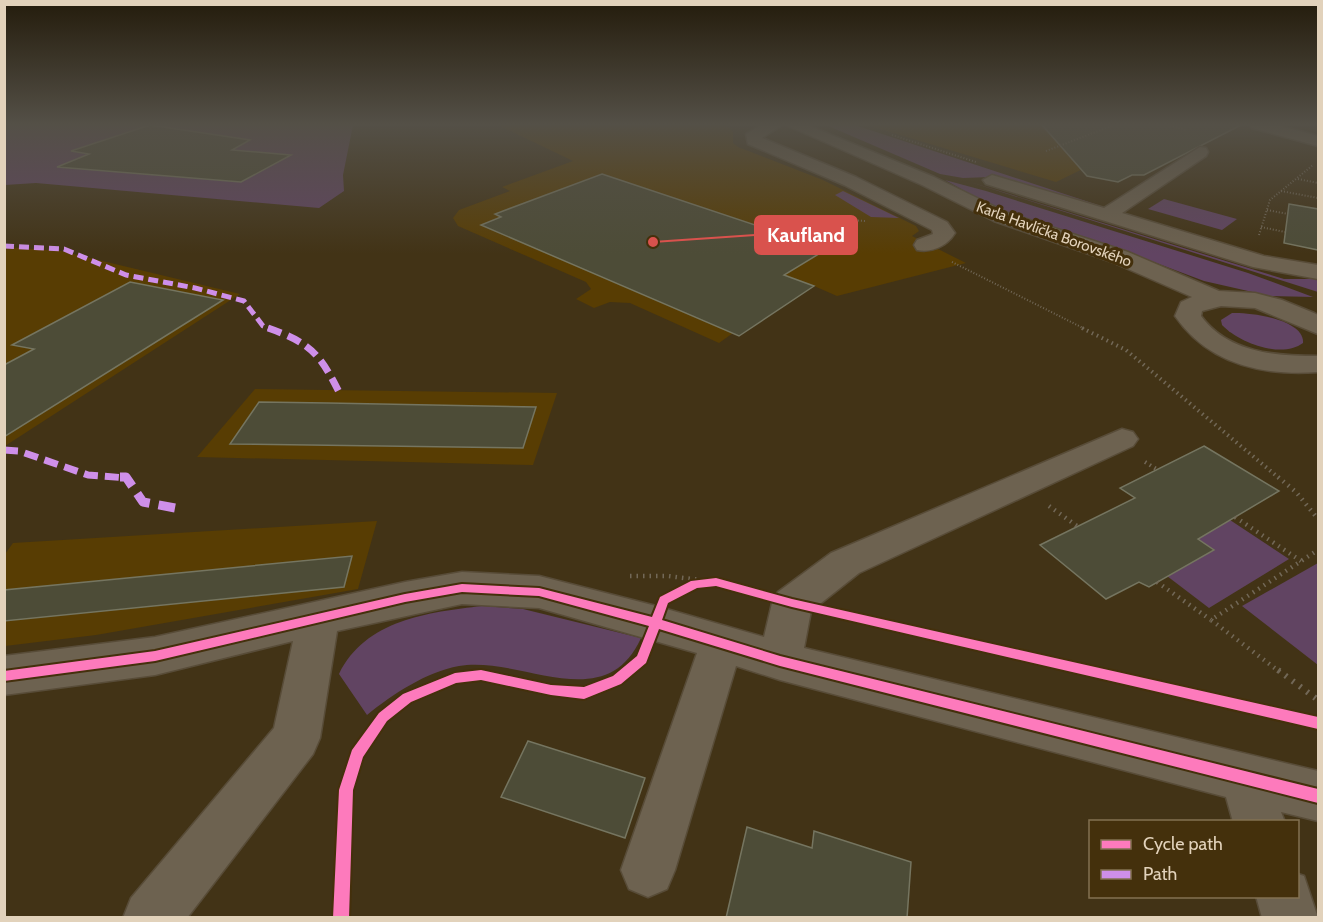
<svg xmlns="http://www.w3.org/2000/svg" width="1323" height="922" font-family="Cabin,sans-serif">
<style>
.built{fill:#583d03}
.green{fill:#614462}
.building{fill:#4d4c37;stroke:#757560;stroke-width:1.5}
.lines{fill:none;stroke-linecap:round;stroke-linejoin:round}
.minor-casing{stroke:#584c38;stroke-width:3}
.path-far3{stroke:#726857;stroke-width:2;stroke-dasharray:1 2;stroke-linecap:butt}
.path-far2{stroke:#726857;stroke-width:4;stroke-dasharray:1.5 4;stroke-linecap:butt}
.path-far1{stroke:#726857;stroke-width:4.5;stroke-dasharray:1.5 5;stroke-linecap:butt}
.path{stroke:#726857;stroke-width:6;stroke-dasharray:2 7;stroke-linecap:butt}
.minor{fill:#6d6250;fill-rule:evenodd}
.quiet-far2{stroke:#ce8fe9;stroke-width:5;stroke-dasharray:10 5;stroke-linecap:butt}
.quiet-far1{stroke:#ce8fe9;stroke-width:7;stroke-dasharray:14 7;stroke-linecap:butt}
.quiet{stroke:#ce8fe9;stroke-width:9;stroke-dasharray:17 9;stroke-linecap:butt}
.cycleway-casing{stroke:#44300c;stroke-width:4}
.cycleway{fill:#fd7abc;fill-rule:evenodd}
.labels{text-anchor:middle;stroke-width:6;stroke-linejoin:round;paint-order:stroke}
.far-street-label{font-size:15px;fill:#e2d2bb;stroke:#44300c}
.leader{fill:none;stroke:#d9524d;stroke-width:2}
.callout-dot{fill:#d9524d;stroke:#44300c;stroke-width:2}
.callout{fill:#d9524d;stroke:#d9524d;stroke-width:2}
.callout-label{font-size:20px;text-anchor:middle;font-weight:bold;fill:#fff}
</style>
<rect width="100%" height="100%" fill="#423316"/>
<g class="built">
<path d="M 498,125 L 727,125 L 733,132 L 733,143 L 738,147 L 823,180 L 916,226 L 919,231 L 912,236 L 966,263 L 837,296 L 814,286 L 739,335 L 733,333 L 719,343 L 630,303 L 610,302 L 594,308 L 576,299 L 591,289 L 586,282 L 458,226 L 453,218 L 459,210 L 510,191 L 502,187 L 573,161 Z"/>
<path d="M 867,125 L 1133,125 L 1095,163 L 1056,182 Z"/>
<path d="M 5,247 L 61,251 L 240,294 L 5,446 Z"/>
<path d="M 255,389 L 557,393 L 533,465 L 197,457 Z"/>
<path d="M 377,521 L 358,589 L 96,635 L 5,646 L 5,554 L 13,543 Z"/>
</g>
<g class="green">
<path d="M 5,125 L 353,125 L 343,175 L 344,191 L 319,208 L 36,183 L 5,185 Z"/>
<path d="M 826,125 L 855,125 L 1104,207 L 1097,207 L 990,177 L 963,178 L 940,174 Z"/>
<path d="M 945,180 L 986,191 L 1248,273 L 1313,297 L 1270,296 L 1204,281 L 1135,255 L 1001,211 Z"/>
<path d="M 967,181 L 1284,279 L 1318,279 L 1318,292 Z"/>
<path d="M 843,191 L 899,218 L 871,217 L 835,195 Z"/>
<path d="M 1164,199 L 1237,219 L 1222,230 L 1148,209 Z"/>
<path d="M 1232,313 C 1249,312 1305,319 1303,343 C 1282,359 1239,343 1222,325 L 1221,320 Z"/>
<path d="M 1230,520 L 1289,559 L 1209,608 L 1167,576 L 1213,550 L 1189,532 Z"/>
<path d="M 1318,563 L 1318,665 L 1242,606 Z"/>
<path d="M 482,606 L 523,609 L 641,638 C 605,718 520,655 459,666 C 426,672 393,694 367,715 L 339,674 C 365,620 429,612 482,606 Z"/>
</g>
<g class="building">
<path d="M 150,125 L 250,140 L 232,150 L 291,155 L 241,182 L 57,167 L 89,154 L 71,151 Z"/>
<path d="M 1042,125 L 1241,125 L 1144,175 L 1132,175 L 1118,182 L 1087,176 Z"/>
<path d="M 602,174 L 827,249 L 784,275 L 814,286 L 739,336 L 481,225 L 501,217 L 495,214 Z"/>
<path d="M 1289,204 L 1318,209 L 1318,250 L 1284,243 Z"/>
<path d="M 130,282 L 223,300 L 4,437 L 4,365 L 34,349 L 12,345 Z"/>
<path d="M 259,402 L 328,403 L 536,407 L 523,448 L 230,444 Z"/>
<path d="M 1204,446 L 1279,491 L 1198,539 L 1214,550 L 1149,587 L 1139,582 L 1106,599 L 1040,545 L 1135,498 L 1120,488 Z"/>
<path d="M 352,556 L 344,587 L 4,621 L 4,590 Z"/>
<path d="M 528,741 L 645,778 L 625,838 L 501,797 Z"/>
<path d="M 747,827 L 812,848 L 814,831 L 911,862 L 907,918 L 726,918 Z"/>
</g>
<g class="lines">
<g class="minor-casing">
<g id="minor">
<path d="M 761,125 L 782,125 L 762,138 L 856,177 L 947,222 L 955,233 C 947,246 932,253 917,250 L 914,245 L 917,240 L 933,234 L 932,230 L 844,185 L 748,144 L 746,134 Z"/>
<path d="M 786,125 L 807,125 L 934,177 L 1008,213 L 1128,252 L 1219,291 L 1255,293 L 1282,300 L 1314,313 L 1318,315 L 1318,334 L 1255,308 L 1221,306 L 1202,311 L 1201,316 C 1228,353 1276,356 1318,356 L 1318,372 C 1262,376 1208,364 1175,316 L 1181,302 L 1192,297 L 1112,262 L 994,221 L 922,185 Z"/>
<path d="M 1250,125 L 1277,125 L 1318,136 L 1318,146 L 1252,128 Z"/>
<path d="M 1200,147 L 1206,148 L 1208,152 L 1206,156 L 1122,213 L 1264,256 L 1318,265 L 1318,279 L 1253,267 L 986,184 L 983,180 L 992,175 L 1104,208 Z"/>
<path d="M 1122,429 L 1133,432 L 1138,439 L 1133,446 L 859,573 L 811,611 L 804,648 L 1318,771 L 1318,821 L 1281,812 L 1285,822 L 1233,822 L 1226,797 L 780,680 L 736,666 L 675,870 L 667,889 L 648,897 L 629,889 L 621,870 L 697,653 L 539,608 L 462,604 L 337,631 L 320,738 L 313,754 L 187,918 L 123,918 L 131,898 L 274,728 L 293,641 L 155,675 L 4,695 L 4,656 L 155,637 L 405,582 L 462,572 L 539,576 L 656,606 L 764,637 L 772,603 L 778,592 L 831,553 Z"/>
<path d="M 1298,874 L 1304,876 L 1318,918 L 1262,918 L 1256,896 L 1298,896 Z"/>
</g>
</g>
<g class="path-far3">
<path d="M 1167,125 L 1187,130"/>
<path d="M 892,135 L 976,162"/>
<path d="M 1046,151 L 1114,125"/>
<path d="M 1298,179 L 1318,183"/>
<path d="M 1281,191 L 1318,198"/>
<path d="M 1267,210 L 1288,214"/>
<path d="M 807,218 L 866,221"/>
<path d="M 1261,227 L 1285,232"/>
<path d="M 1259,235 L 1270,200 L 1313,165"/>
<path d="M 952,262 L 1085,329"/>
</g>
<g class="path-far2">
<path d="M 1082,328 L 1126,350 L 1279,478"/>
<path d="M 1145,462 L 1158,470"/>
</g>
<g class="path-far1">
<path d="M 1278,477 L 1296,492 L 1318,519"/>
<path d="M 1049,506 L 1077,526"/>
<path d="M 1235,517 L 1301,561"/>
<path d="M 630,576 L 668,576 L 716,582"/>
<path d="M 1157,582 L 1211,620"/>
<path d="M 1280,672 L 1211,620 L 1318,550"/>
</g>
<path class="path" d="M 1278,670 L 1318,700"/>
<use href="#minor" class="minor"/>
<path class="quiet-far2" d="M 4,246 L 64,249 L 126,275 L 195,288 L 244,301 L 263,326 L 272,329"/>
<g class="quiet-far1">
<path d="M 268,328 C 311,343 320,354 340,394"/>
<path d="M 4,450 L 19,451 L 88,475 L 127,478"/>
</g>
<path class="quiet" d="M 120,477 L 126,477 L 143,502 L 175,508"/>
<g class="cycleway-casing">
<path id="cycleway" d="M 716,578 L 792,599 L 1318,717 L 1318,729 L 792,607 L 716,586 L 697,588 L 668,603 L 662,620 L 780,656 L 1318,789 L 1318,803 L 780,666 L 659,629 L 646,663 L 621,684 L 584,699 L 551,695 L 481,680 L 456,683 L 411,702 L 387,721 L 363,757 L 353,790 L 349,918 L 333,918 L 339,790 L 352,750 L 379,713 L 403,694 L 455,673 L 481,670 L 551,685 L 584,687 L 613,676 L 637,656 L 649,626 L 539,596 L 462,592 L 405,602 L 155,661 L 4,681 L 4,671 L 155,651 L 405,594 L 462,584 L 539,588 L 652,617 L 660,597 L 691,581 Z"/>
</g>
<use href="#cycleway" class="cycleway"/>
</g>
<linearGradient id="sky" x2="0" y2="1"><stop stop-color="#241c0c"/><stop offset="0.49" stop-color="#545047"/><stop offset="1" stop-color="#545047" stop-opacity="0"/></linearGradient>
<rect width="1323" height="254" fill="url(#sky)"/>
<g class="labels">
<g class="far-street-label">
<text transform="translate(1054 234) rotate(20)" y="5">Karla Havlíčka Borovského</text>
</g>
</g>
<path class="leader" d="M653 242L755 235"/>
<circle class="callout-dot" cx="653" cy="242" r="6"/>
<rect class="callout" x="755" y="216" width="102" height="38" rx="6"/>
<g class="callout-label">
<text x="806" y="242">Kaufland</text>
</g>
<rect width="1323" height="922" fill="none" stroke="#e2d2bb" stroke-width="12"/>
<rect x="1089" y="820" width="210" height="78" fill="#44300c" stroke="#837152" stroke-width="1.5"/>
<rect x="1101" y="840" width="30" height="9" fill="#fd7abc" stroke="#837152" stroke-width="1.5"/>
<text x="1143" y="850" font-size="18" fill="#e2d2bb">Cycle path</text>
<rect x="1101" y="870" width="30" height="9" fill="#ce8fe9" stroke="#837152" stroke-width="1.5"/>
<text x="1143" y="880" font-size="18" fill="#e2d2bb">Path</text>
</svg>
